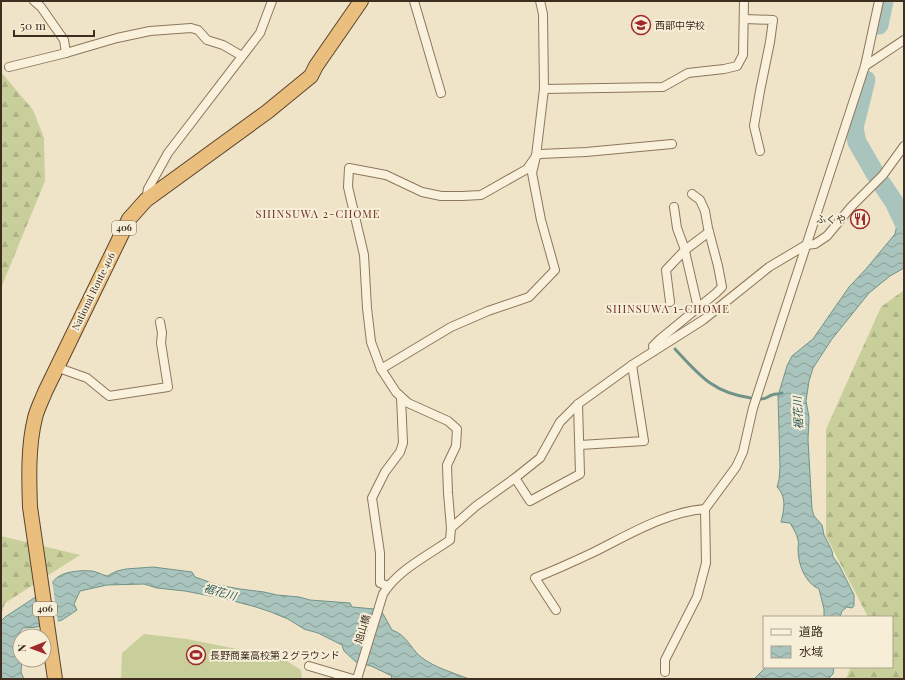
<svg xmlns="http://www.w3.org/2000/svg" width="905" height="680" font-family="'Playfair Display','Noto Sans JP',serif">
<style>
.forest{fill:url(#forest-firs)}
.pitch{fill:#c9cf9b}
.water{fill:url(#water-waves);stroke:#6f938a}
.pier{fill:#f0e4c8}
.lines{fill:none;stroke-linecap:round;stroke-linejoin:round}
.stream{stroke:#6f938a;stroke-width:3}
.river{stroke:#a9c4bc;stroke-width:19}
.minor-casing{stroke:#8d765c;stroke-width:10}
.trunk-casing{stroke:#5b4430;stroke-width:16}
.minor{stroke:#faf1dc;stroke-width:8}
.trunk{stroke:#eabe7c;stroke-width:14}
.labels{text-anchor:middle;stroke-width:4;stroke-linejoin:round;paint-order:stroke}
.shield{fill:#f7eed8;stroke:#756857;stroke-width:1}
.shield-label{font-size:9px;font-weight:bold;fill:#3d2e20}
.poi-label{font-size:10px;fill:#3d2e20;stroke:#f7eed8;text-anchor:start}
.street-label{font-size:10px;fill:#3d2e20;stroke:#f7eed8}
.neighbourhood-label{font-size:11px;letter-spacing:1px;fill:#6b2e1e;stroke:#f7eed8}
.water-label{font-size:11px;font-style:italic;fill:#2f5d5a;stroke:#f7eed8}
</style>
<defs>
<pattern id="forest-firs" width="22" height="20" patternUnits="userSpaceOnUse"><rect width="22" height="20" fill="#c9cf9b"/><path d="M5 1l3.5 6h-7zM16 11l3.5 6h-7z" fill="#aeb285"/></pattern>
<pattern id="water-waves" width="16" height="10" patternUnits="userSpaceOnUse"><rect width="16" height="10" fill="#a9c4bc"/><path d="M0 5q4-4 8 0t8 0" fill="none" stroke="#8ba098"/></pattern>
</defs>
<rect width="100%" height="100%" fill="#f0e4c8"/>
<g class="forest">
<path d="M 1,72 L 33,110 L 44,138 L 45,181 L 1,288 Z"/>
<path d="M 904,290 L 904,679 L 846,679 L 851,667 L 892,667 L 892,617 L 868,617 L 826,536 L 826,429 L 881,307 Z"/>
<path d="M 1,536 L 80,555 L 5,603 L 1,615 Z"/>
</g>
<path class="pitch" d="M 144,634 L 187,639 L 282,658 L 301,670 L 302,679 L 121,679 L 122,653 Z"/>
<g class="water">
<path d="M 904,205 L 904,268 L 890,276 L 869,293 L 832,339 L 813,368 L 809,381 L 806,401 L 809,417 L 808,440 L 812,509 L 814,516 L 822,525 L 824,535 L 832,551 L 833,557 L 839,565 L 854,595 L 854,606 L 852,608 L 847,607 L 842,611 L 840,617 L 824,617 L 824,609 L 819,589 C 805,583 798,564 798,549 C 798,546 799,543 798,540 C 797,534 793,528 790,523 L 781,522 C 784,509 787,497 777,487 L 779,480 L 780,467 L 778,396 L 787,366 L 792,356 L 813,339 L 849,287 L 866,269 L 895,234 L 897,225 L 896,215 Z"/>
<path d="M 153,567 L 192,572 L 195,577 L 218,585 L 240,589 L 264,592 L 277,595 L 299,597 L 310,600 L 350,603 L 352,607 L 374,609 L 382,612 L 392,630 C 407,635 410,648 421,657 C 435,668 452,672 469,679 L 391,679 L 392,676 L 371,666 L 356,662 L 344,651 L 342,645 L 318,633 L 304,629 L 288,619 L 271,612 L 256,607 L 226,599 L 185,591 L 157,588 L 144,584 L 107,585 L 80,591 L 74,604 L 77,610 L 62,620 L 37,627 L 23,628 L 20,632 L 20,660 L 22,660 L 21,672 L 24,679 L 1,679 L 1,621 L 5,617 L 51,587 C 54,571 80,570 92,571 C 98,572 102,575 107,576 L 117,571 L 126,569 Z"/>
<path d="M 766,667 L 834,667 L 833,674 L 828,679 L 754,679 Z"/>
</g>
<path class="pier" d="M 52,580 L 58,623 L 41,628 L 37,595 L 50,586 Z"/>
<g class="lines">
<g class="stream">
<path d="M 675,349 C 699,375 713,393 751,398"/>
<path d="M 760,399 C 767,399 766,397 772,395 C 776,393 778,395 782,393"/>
</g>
<g class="river">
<path d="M 879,25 L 884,1"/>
<path d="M 866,80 L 854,128 L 857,142 L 876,175"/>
<path d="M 882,184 L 894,202 L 904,223"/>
</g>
<g class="minor-casing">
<g id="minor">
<path d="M 34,1 L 41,7 L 64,40 L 66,53 L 117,38 L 150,31 L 191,28 L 198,30 L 207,40 L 223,45 L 242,56"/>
<path d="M 414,1 L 441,93"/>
<path d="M 745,19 L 773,20 L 770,42 L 760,91 L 754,126 L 760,151"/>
<path d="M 865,66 L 904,40"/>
<path d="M 9,67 L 66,53"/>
<path d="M 544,89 L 663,87 L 688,73 L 724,69 L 737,66 L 743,55 L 744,1"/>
<path d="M 146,200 L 148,189 L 168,153 L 260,33 L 272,1"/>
<path d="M 674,207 L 677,228 L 684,247 L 698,308"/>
<path d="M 670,302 L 666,270 L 685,250 L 709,232"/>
<path d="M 654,351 L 653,346 L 660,339 L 716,293 L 722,287 L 718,266 L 708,228 L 705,211 L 700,200 L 692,194"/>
<path d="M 56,367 L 87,378 L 109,396 L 168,387 L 161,343 L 162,333 L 160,322"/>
<path d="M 381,369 L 451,327 L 488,311 L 529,297 L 555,270 L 541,220 L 532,173 L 536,156 L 544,89 L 543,14 L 540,1"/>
<path d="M 580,445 L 644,441 L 632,365"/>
<path d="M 515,478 L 530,501 L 580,474 L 578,404"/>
<path d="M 451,528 L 448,493 L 447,465 L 456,446 L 457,429 L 448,421 L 408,403 L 396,392 L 381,369 L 371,342 L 367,308 L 364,255 L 348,187 L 349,168 L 386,175 L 422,192 L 441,196 L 462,196 L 481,195 L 527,169 L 536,156 L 540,154 L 586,152 L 672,144"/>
<path d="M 388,586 L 380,583 L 380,553 L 372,498 L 385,472 L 400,452 L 403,443 L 401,397"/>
<path d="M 556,610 L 535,578 C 555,570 575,561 594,552 C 630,534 666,512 705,509"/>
<path d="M 309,666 L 353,679"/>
<path d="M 665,672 L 665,660 L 697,597 L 706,563 L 705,509 L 736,467 L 743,452 L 753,408 L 865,66 L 879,1"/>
<path d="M 357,679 L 383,594 C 398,570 427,556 450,540 L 451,528 L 476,506 L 515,478 L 540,458 L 560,422 L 578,404 L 632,365 L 703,320 L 769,267 L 806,245 L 815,244 L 827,236 L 851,207 L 883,175 L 904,146"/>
</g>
</g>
<g class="trunk-casing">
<path id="trunk" d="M 55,679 L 30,507 C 29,478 28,446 35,418 C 37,409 42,400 45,392 L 129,219 L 146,200 L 267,112 L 311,76 L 316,66 L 361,1"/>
</g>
<use href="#minor" class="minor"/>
<use href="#trunk" class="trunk"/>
</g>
<defs>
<g id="school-ring" transform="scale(1)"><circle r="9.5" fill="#f7eed8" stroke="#9e2a2b" stroke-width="1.5"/><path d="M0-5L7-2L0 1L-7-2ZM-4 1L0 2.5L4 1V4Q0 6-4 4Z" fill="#9e2a2b"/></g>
<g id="restaurant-ring" transform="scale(1)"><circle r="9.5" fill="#f7eed8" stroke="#9e2a2b" stroke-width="1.5"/><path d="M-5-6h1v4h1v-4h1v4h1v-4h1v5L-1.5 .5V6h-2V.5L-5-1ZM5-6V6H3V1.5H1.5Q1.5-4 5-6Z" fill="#9e2a2b"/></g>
<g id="stadium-ring" transform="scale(1)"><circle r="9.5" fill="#f7eed8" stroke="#9e2a2b" stroke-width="1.5"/><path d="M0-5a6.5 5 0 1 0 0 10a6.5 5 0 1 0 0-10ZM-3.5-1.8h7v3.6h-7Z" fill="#9e2a2b"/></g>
</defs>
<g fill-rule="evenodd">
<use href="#school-ring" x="641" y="25"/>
<use href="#restaurant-ring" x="860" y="219"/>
<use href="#stadium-ring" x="196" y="655"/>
</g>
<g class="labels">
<g class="shield">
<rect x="112" y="221" width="24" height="14" rx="3"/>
<rect x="33" y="602" width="24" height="14" rx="3"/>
</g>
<g class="shield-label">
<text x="124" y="231">406</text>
<text x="45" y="612">406</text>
</g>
<g class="poi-label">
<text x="655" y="29">西部中学校</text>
<text x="846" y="223" text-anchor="end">ふくや</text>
<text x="210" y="659">長野商業高校第２グラウンド</text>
</g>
<g class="street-label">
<text transform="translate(93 291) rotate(-64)" y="4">National Route 406</text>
<text transform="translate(362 629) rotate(-73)" y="4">旭山橋</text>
</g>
<g class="neighbourhood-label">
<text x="318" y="218">SHINSUWA 2-CHOME</text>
<text x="668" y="313">SHINSUWA 1-CHOME</text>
</g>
<g class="water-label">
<text transform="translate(798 413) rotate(-93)" y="4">裾花川</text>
<text transform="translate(220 592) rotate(16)" y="4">裾花川</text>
</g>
</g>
<rect width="905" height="680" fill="none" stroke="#3d2e20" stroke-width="4"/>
<rect x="763" y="616" width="130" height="52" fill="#f7eed8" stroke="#ada18e"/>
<rect x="771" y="629" width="20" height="6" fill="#faf1dc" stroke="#ada18e"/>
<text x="799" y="636" font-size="12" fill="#3d2e20">道路</text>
<rect x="771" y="646" width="20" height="12" fill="url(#water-waves)" stroke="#ada18e"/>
<text x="799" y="656" font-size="12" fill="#3d2e20">水域</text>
<g transform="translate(32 648) rotate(269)"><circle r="19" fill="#f7eed8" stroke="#ada18e"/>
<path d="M0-3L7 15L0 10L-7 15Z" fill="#9e2a2b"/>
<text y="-6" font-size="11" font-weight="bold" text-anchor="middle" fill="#3d2e20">N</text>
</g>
<path d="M14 30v6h80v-6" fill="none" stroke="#3d2e20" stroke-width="2"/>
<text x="20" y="30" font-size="12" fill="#3d2e20" stroke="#f7eed8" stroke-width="3" paint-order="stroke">50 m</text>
</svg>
